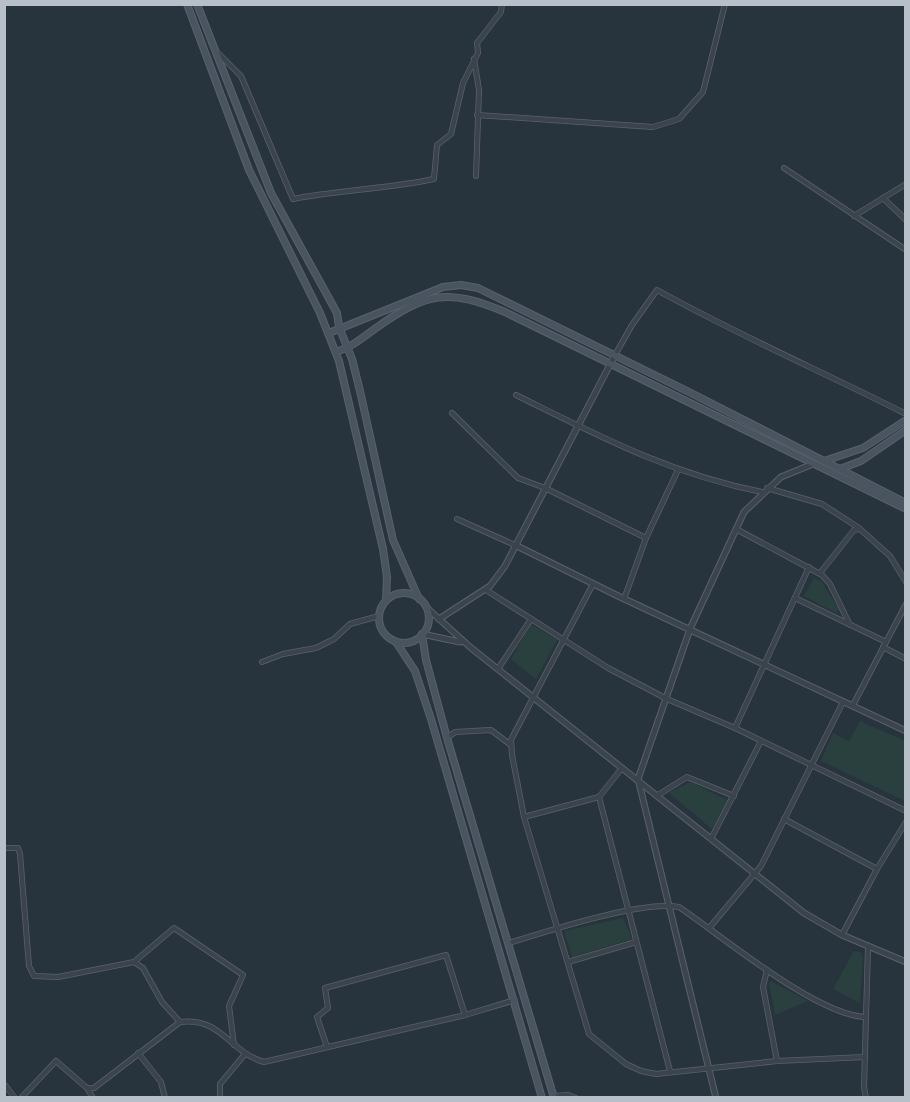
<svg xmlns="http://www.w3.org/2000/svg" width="910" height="1102" font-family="'Space Grotesk',sans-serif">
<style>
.green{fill:#2a403f}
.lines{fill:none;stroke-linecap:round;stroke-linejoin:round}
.minor-casing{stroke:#59626b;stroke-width:6}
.tertiary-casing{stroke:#59626b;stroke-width:7}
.secondary-casing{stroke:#59626b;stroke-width:8}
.minor{stroke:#3b444d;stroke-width:4.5}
.tertiary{stroke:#3b444d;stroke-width:5}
.secondary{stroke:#4a5460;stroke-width:6}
</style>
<rect width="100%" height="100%" fill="#27333d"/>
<g class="green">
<path d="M 814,578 L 821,581 L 839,609 L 836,613 L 804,596 Z"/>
<path d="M 531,624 L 557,640 L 536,679 L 511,659 Z"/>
<path d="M 860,721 L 905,741 L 905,801 L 821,761 L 833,733 L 849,742 Z"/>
<path d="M 690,782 L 727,800 L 712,829 L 669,793 Z"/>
<path d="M 623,918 L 632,939 L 572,957 L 564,931 Z"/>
<path d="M 854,951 L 860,952 L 863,957 L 860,1003 L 833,989 Z"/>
<path d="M 771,981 L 808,1001 L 775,1015 L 769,983 Z"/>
</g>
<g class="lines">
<g class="minor-casing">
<g id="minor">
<path d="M 217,52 L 241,76 L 293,199 C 339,190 387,189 434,179 L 437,145 L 451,134 L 463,83 L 478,53 L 477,43 L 501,12 L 502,4"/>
<path d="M 474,59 L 479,90 L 476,176"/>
<path d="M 477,115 L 653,127 L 679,119 L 703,92 L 725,4"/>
<path d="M 784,168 L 906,250"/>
<path d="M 883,198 L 906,220"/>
<path d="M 854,216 L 906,184"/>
<path d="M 615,355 L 632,325 L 657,290 C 738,335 823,372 906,414"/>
<path d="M 516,395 C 599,436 670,474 762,492"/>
<path d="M 452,413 L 518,478 L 545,488 L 646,538"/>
<path d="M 767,488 L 822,504 L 859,528"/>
<path d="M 457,519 L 517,546"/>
<path d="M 736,529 L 822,575 L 830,584 L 850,625"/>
<path d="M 820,573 L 854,530 L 860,529 L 890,556 L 906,582"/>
<path d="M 593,584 L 514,734 L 511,740 L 512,755 L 524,817 L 589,1034 L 626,1064 L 641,1071 L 656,1074 L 777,1061 L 865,1057"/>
<path d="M 486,590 L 608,668 L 667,699 L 735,728 L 906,811"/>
<path d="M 795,598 L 886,642"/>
<path d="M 624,599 L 646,538 L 678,470"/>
<path d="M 883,647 L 906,659"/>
<path d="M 262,662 L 283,654 L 316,648 L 334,639 L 350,624 L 379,616"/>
<path d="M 498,669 L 531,619"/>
<path d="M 853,705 L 906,604"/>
<path d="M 735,728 L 809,567"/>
<path d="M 447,738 L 455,732 L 491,730 L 511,745"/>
<path d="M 658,795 L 687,777 L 734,796"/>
<path d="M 599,797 L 670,1071"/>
<path d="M 524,817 L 599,797 L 622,768"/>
<path d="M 784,819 L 877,869 L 906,822"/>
<path d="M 711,839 L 761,741"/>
<path d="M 4,848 L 18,848 L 20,854 L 29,966 L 34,976 L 58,977 L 134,962 L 143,968 L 162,1002 L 180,1022"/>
<path d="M 710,927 L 761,866 L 843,702"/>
<path d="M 842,935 L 877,869"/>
<path d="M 509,943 C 548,931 642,900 679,907 C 722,936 817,1016 866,1017"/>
<path d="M 134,962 L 174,928 L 243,975 L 229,1006 L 234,1045"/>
<path d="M 568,962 L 636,942"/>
<path d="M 767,970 L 763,987 L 777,1061"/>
<path d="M 327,1047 L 317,1017 L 328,1008 L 325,988 L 446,955 L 465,1015"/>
<path d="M 138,1053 L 161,1082 L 165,1098"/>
<path d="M 4,1084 L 15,1098"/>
<path d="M 87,1088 L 93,1098"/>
<path d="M 554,1096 L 568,1095 L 576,1098"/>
<path d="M 21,1098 L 56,1061 L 87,1088 L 94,1088 L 180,1022 C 222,1017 229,1052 264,1062 L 465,1015 L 515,1000"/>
<path d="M 220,1098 L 220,1084 L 245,1054"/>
<path d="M 866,1098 L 864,1087 L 868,948"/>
</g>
</g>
<g class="tertiary-casing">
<g id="tertiary">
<path d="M 517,546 L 618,596 L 906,731"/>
<path d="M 427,608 L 470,647 L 804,913 L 842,935 L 906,962"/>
<path d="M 439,619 L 490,586 L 505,566 L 615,355"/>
<path d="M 422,634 L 460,642"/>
<path d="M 716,1098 L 638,779 L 690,629 L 744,512 L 781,477 L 813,464"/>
</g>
</g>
<g class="secondary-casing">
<g id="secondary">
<path d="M 187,4 L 249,170 L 320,313 L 339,361 L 383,549 L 387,577 L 386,600"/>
<path d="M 197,4 L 271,193 L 337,313 L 339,327 L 352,359 L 360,391 L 393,540 L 419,599"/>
<path d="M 329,333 L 443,287 L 461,285 L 478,288 L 691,393 L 906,503"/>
<path d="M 336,352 C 352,347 362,338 376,328 C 427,292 448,288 505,312 L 906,509"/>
<path d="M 824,461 L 863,448 L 906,420"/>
<path d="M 840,469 L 861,461 L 906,430"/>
<circle cx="404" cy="618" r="25"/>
<path d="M 422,634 L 426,660 L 447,738 L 554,1098"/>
<path d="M 396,642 L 415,671 L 431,719 L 542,1098"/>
</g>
</g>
<use href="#minor" class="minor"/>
<use href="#tertiary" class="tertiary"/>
<use href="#secondary" class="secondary"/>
</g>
<rect width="910" height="1102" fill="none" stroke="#b7bfc8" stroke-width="12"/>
</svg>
